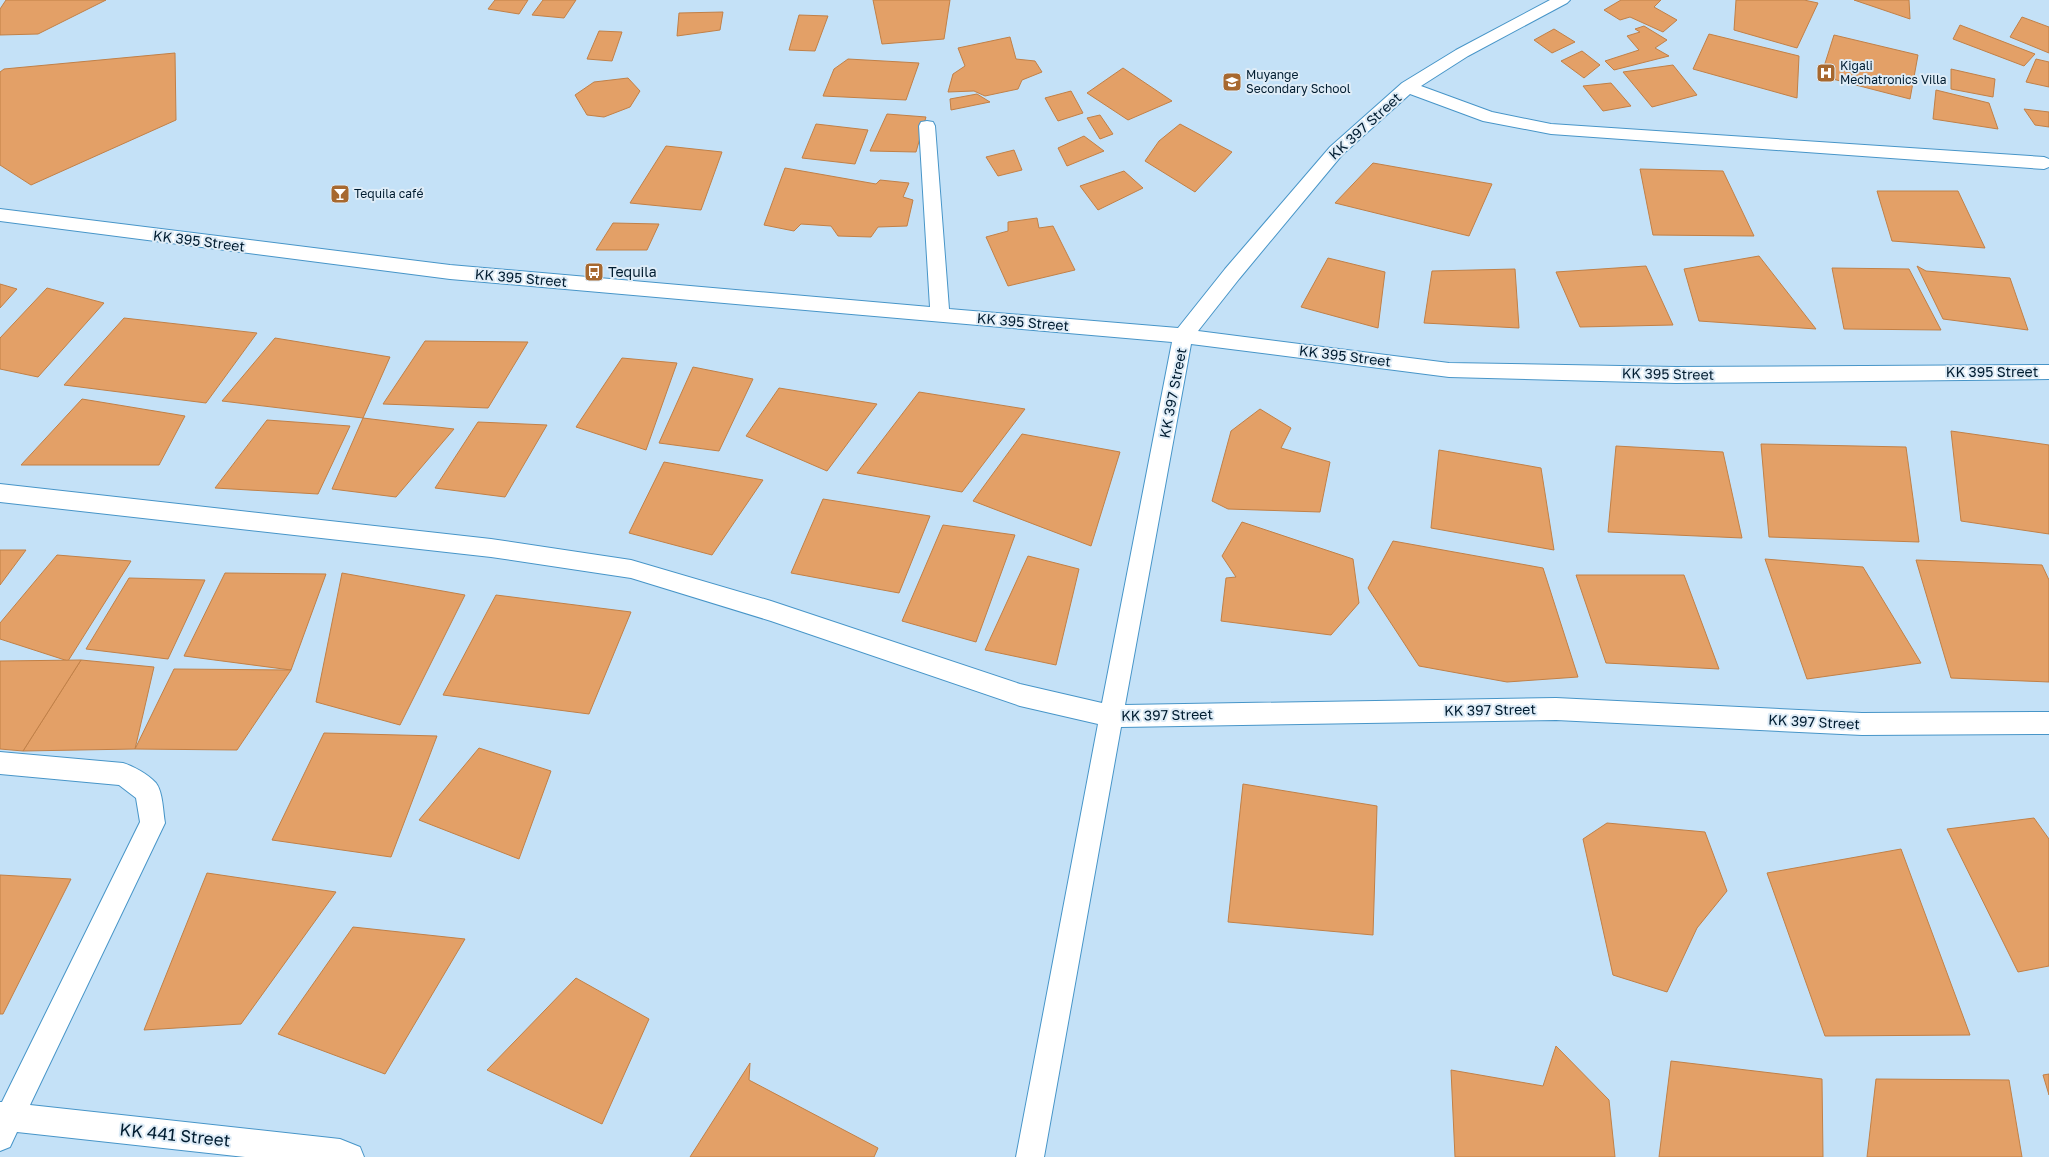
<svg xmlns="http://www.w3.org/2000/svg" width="2049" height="1157" font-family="'Golos Text',sans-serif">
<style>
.building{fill:#e3a067;stroke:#c18047}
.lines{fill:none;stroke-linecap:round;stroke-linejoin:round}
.minor-casing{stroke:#4795c8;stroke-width:2}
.minor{fill:#fff;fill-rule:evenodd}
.labels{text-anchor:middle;stroke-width:4;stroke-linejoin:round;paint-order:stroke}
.far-poi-label{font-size:12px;fill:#001c30;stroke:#deecf7;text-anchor:start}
.street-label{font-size:14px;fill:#001c30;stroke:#deecf7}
.poi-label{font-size:14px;fill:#001c30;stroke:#deecf7;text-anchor:start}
.near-street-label{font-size:17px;fill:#001c30;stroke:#deecf7}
</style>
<rect width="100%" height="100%" fill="#c4e1f7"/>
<g class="building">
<path d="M 6,0 L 106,0 L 38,34 L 0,35 L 0,9 Z"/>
<path d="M 495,0 L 528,0 L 519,14 L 488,9 Z"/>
<path d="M 543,0 L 576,0 L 564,18 L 532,15 Z"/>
<path d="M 873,0 L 950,0 L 944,39 L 882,44 Z"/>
<path d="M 1621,0 L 1661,0 L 1654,7 L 1677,20 L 1663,32 L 1630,17 L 1620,20 L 1604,10 Z"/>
<path d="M 1736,0 L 1804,0 L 1818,3 L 1797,48 L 1734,30 Z"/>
<path d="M 1854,0 L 1909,0 L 1910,19 Z"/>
<path d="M 723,12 L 720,30 L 677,36 L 679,13 Z"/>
<path d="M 799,15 L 828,16 L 815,51 L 789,50 Z"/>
<path d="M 2022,17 L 2049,27 L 2049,53 L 2010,37 Z"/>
<path d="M 1960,25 L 2035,54 L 2024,66 L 1953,39 Z"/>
<path d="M 1644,26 L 1667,40 L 1655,48 L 1669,56 L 1614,70 L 1605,61 L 1639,50 L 1627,36 L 1640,32 L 1635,29 Z"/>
<path d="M 1554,29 L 1575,42 L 1552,53 L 1534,40 Z"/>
<path d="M 599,31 L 622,32 L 612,61 L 587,59 Z"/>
<path d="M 1709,34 L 1799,56 L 1797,98 L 1693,69 Z"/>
<path d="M 1834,35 L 1918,55 L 1910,99 L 1821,76 Z"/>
<path d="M 1010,37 L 1016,59 L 1035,61 L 1042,72 L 1022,80 L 1018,89 L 985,96 L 974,91 L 948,92 L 953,74 L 965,66 L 958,48 Z"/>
<path d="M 1582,51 L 1600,65 L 1584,78 L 1561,61 Z"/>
<path d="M 175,53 L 176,120 L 31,185 L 0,165 L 0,72 L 4,69 Z"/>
<path d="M 848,59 L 919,63 L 906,100 L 823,96 L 834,69 Z"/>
<path d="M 2036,59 L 2049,62 L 2049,87 L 2026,82 Z"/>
<path d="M 1673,65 L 1697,95 L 1652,107 L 1623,72 Z"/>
<path d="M 1123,68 L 1172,101 L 1128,120 L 1087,93 Z"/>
<path d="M 1951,69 L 1995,79 L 1993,97 L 1951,89 Z"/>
<path d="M 628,78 L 640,91 L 630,107 L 604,117 L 587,115 L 575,95 L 594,82 Z"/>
<path d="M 1611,83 L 1631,106 L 1603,111 L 1583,86 Z"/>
<path d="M 1936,90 L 1989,103 L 1998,129 L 1933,119 Z"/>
<path d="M 1071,91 L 1083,113 L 1058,121 L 1045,98 Z"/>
<path d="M 977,94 L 990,102 L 951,110 L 950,99 Z"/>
<path d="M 2024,109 L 2049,112 L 2049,127 L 2035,125 Z"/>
<path d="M 887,114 L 926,117 L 916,152 L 870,151 Z"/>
<path d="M 1100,115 L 1113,134 L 1100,139 L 1087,118 Z"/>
<path d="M 816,124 L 868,130 L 855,164 L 802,158 Z"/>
<path d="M 1180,124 L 1232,152 L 1195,192 L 1145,161 L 1159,141 Z"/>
<path d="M 1084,136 L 1104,151 L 1067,166 L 1058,148 Z"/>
<path d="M 666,146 L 722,152 L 701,210 L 630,203 Z"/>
<path d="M 1014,150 L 1022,170 L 998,176 L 986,157 Z"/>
<path d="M 1373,163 L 1492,184 L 1469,236 L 1335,203 Z"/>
<path d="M 785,168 L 876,184 L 880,180 L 909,183 L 903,197 L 913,200 L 907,226 L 878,227 L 871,237 L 838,236 L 831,226 L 801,224 L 794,231 L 764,225 Z"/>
<path d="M 1640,169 L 1723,171 L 1754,236 L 1653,235 Z"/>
<path d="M 1124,171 L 1143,188 L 1098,210 L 1080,186 Z"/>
<path d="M 1877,191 L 1958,191 L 1985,248 L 1892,241 Z"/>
<path d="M 1037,218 L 1039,228 L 1053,226 L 1075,270 L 1008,286 L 986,237 L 1008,231 L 1008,222 Z"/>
<path d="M 613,223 L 659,224 L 647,250 L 596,250 Z"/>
<path d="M 1759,256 L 1816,329 L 1699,321 L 1684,269 Z"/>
<path d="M 1328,258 L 1385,272 L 1378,328 L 1301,307 Z"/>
<path d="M 1646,266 L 1673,325 L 1580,327 L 1556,272 Z"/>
<path d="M 1917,266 L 1926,271 L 2010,278 L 2028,330 L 1943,319 Z"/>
<path d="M 1832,268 L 1909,269 L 1941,330 L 1844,329 Z"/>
<path d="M 1515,269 L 1519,328 L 1424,323 L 1432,271 Z"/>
<path d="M 0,284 L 17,289 L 0,308 Z"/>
<path d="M 47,288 L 104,303 L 38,377 L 0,369 L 0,338 Z"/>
<path d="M 124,318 L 257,333 L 206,403 L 64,385 Z"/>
<path d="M 275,338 L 390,357 L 363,418 L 222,401 Z"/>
<path d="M 425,341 L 528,342 L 488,408 L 383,404 Z"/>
<path d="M 622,358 L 677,363 L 646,450 L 576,427 Z"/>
<path d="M 693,367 L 753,379 L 719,451 L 659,443 Z"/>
<path d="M 779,388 L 877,404 L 827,471 L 746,436 Z"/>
<path d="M 919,392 L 1025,409 L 962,492 L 857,473 Z"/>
<path d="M 82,399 L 185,416 L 159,465 L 21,465 Z"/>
<path d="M 1260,409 L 1291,428 L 1281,448 L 1330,462 L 1320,512 L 1228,509 L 1212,501 L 1231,431 Z"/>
<path d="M 363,418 L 454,429 L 396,497 L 332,489 Z"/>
<path d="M 267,420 L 350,426 L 318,494 L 215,488 Z"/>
<path d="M 478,422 L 547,425 L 505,497 L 435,488 Z"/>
<path d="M 1951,431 L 2049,445 L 2049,534 L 1961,521 Z"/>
<path d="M 1022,434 L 1120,452 L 1091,546 L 973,501 Z"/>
<path d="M 1761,444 L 1906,447 L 1919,542 L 1769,537 Z"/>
<path d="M 1616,446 L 1723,452 L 1742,538 L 1608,532 Z"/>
<path d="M 1439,450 L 1541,468 L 1554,550 L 1431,528 Z"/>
<path d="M 664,462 L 763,480 L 712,555 L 629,533 Z"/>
<path d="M 823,499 L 930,516 L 899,593 L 791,573 Z"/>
<path d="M 1242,522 L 1353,559 L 1359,603 L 1331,635 L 1221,621 L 1226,578 L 1236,577 L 1222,556 Z"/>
<path d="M 943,525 L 1015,535 L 976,642 L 902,621 Z"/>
<path d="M 1393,541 L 1543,568 L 1578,677 L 1507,682 L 1419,666 L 1368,588 Z"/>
<path d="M 0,550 L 26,550 L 0,585 Z"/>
<path d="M 57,555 L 131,561 L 68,661 L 0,639 L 0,623 Z"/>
<path d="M 1028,556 L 1079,569 L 1056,665 L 985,650 Z"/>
<path d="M 1765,559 L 1863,567 L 1921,663 L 1807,679 Z"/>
<path d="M 1916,560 L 2042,565 L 2049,580 L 2049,682 L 1951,678 Z"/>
<path d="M 225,573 L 326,574 L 291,670 L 184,656 Z"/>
<path d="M 342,573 L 465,595 L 400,725 L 316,702 Z"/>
<path d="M 1576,575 L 1684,575 L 1719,669 L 1606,663 Z"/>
<path d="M 129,578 L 205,580 L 168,659 L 86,649 Z"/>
<path d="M 496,595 L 631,612 L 589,714 L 443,695 Z"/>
<path d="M 81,660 L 154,667 L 135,749 L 23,751 Z"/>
<path d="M 81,660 L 23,751 L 0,749 L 0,661 Z"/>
<path d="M 174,669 L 291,670 L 237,750 L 135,749 Z"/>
<path d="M 324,733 L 437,736 L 391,857 L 272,840 Z"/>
<path d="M 479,748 L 551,771 L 519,859 L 419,820 Z"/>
<path d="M 1243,784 L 1377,806 L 1373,935 L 1228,922 Z"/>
<path d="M 2034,818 L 2049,839 L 2049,966 L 2018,972 L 1947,829 Z"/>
<path d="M 1607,823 L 1705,832 L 1727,891 L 1697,928 L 1667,992 L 1613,975 L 1583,839 Z"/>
<path d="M 1901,849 L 1970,1035 L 1825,1036 L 1767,873 Z"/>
<path d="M 207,873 L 336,892 L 241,1024 L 144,1030 Z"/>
<path d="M 0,875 L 71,879 L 3,1014 L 0,1014 Z"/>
<path d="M 353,927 L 465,939 L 385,1074 L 278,1034 Z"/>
<path d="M 576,978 L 649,1019 L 602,1124 L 487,1070 Z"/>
<path d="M 1556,1046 L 1609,1100 L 1615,1157 L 1455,1157 L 1451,1070 L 1543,1086 Z"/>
<path d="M 1671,1061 L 1822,1079 L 1823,1157 L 1659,1157 Z"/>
<path d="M 750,1063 L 749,1080 L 878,1148 L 874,1157 L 690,1157 Z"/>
<path d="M 2049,1074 L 2049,1095 L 2043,1075 Z"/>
<path d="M 1876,1079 L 2009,1080 L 2022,1157 L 1867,1157 Z"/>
</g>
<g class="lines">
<g class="minor-casing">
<g id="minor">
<path d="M 1550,0 L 1570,0 L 1567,3 L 1468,56 L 1421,86 L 1492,112 L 1551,124 L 2044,157 L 2049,159 L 2049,167 L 2044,169 L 1551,134 L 1483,121 L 1410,94 L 1342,155 L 1239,279 L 1198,331 L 1449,363 L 1676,367 L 2049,365 L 2049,379 L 1676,383 L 1449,377 L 1191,344 L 1125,705 L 1556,698 L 1862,713 L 2049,712 L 2049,734 L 1862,735 L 1556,720 L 1121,727 L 1044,1157 L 1016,1157 L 1098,724 L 1020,706 L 771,621 L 631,578 L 491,557 L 0,502 L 0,484 L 491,539 L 631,560 L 771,601 L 1020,684 L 1102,703 L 1172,342 L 450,279 L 0,221 L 0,209 L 450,265 L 930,307 L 919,126 L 921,122 L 927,121 L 933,122 L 935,126 L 949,309 L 1178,328 L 1225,269 L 1330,147 L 1402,83 L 1456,50 Z"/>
<path d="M 0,752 L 123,763 C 133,766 148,774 156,783 C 163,792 163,812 165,823 L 30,1105 L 340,1139 L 360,1147 L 364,1157 L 245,1157 L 17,1132 L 10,1147 L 0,1151 L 0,1102 L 2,1102 L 140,822 L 136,798 L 119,785 L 0,774 Z"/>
</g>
</g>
<use href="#minor" class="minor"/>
</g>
<defs>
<g id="hospital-square" transform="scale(1)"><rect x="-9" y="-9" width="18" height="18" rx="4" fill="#a7682f" stroke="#deecf7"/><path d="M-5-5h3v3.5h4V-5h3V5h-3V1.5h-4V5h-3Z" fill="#fff"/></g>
<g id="university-square" transform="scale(1)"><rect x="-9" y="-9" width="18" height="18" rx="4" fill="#a7682f" stroke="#deecf7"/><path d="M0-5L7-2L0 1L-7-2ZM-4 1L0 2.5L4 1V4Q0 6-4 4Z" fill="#fff"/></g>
<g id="bar-square" transform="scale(1)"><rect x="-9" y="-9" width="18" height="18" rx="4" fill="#a7682f" stroke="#deecf7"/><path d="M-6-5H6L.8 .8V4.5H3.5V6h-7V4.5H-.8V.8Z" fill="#fff"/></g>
<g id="bus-square" transform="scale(1)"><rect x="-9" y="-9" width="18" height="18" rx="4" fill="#a7682f" stroke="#deecf7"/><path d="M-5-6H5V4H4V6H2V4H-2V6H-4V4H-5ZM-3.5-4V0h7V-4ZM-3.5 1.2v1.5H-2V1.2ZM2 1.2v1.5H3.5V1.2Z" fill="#fff"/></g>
</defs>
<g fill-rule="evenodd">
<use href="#hospital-square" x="1826" y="73"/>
<use href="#university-square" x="1232" y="82"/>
<use href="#bar-square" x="340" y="194"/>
<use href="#bus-square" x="594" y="272"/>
</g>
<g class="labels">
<g class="far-poi-label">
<text x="1840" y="70">Kigali<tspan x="1840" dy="14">Mechatronics Villa</tspan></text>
<text x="1246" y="79">Muyange<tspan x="1246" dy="14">Secondary School</tspan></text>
<text x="354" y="198">Tequila café</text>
</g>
<g class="street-label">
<text transform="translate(1365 126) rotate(-42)" y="5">KK 397 Street</text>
<text transform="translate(199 241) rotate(7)" y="5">KK 395 Street</text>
<text transform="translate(521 278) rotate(5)" y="5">KK 395 Street</text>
<text transform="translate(1023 322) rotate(5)" y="5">KK 395 Street</text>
<text transform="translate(1345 356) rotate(7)" y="5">KK 395 Street</text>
<text x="1992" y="377">KK 395 Street</text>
<text transform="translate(1668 374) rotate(1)" y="5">KK 395 Street</text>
<text transform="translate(1173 393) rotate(-79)" y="5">KK 397 Street</text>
<text transform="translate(1490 710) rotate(-1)" y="5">KK 397 Street</text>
<text transform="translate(1167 715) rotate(-1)" y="5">KK 397 Street</text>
<text transform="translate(1814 722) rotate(3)" y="5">KK 397 Street</text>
</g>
<g class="poi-label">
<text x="608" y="277">Tequila</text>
</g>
<g class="near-street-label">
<text transform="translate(175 1135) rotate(6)" y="6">KK 441 Street</text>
</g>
</g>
</svg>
